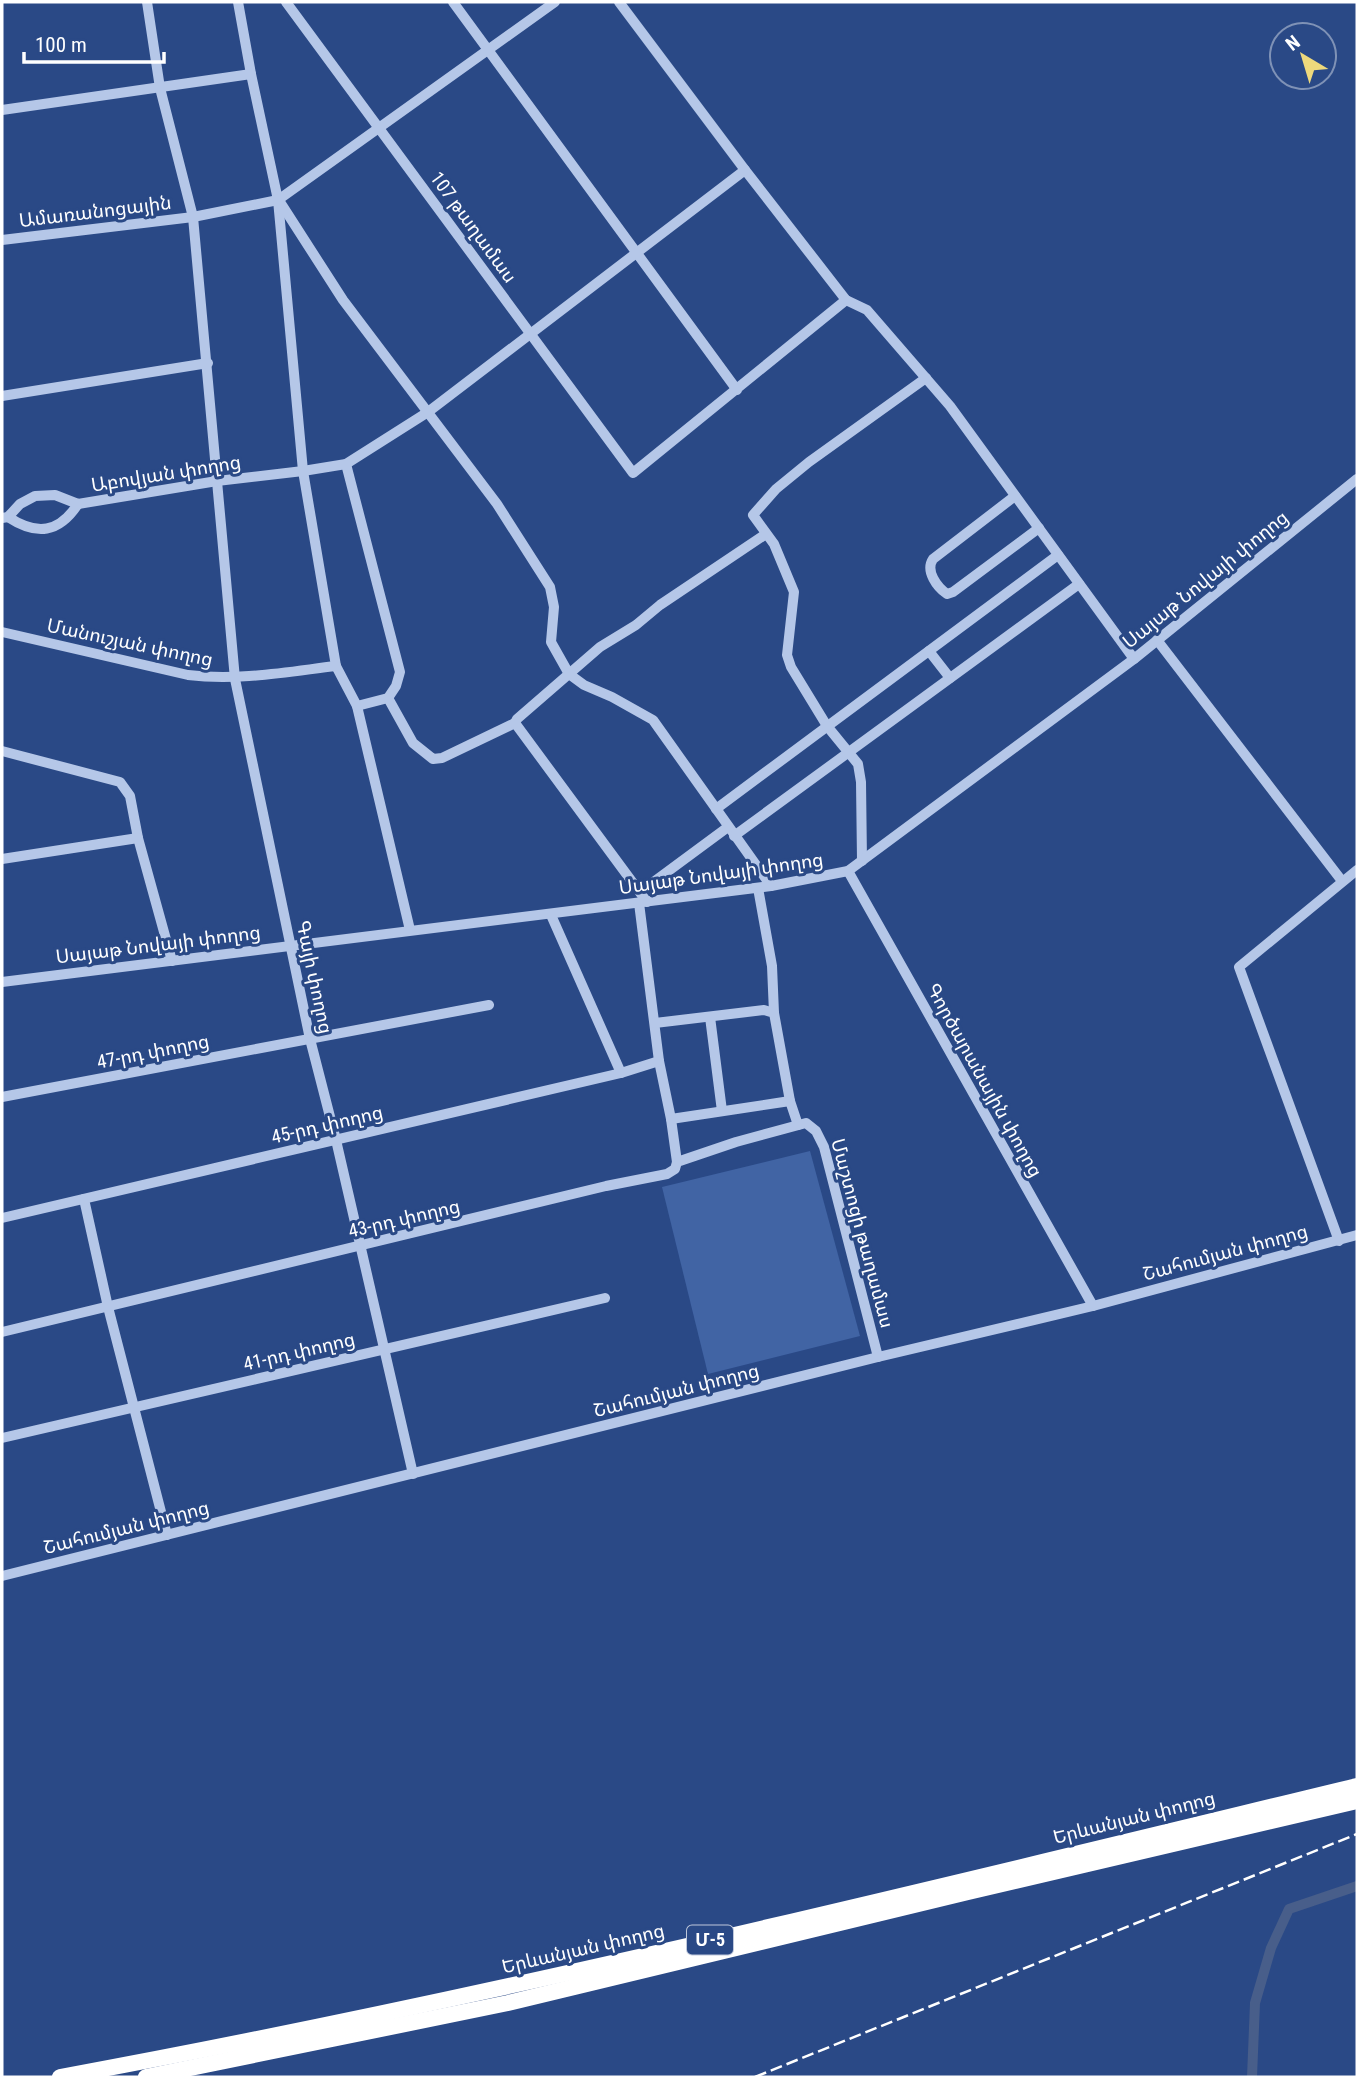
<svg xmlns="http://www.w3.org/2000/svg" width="1359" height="2079" font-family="'Roboto Condensed','Noto Sans Armenian',sans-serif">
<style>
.green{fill:#4164a4}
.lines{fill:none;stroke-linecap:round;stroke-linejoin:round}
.canal{stroke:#485e8a;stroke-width:10}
.minor{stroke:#b5c7e8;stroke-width:10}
.highway{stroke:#fff;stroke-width:16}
.rail{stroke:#fff;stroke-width:2.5;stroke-dasharray:12 5;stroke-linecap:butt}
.labels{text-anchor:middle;stroke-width:6;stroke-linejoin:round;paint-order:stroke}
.shield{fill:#2a4986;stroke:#bfc8db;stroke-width:2}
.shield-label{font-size:18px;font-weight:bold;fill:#fff}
.street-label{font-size:19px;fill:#fff;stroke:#2a4986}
</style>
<rect width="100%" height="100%" fill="#2a4986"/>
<path class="green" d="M 810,1151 L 860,1336 L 708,1374 L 662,1187 Z"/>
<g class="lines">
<path class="canal" d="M 1252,2077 L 1255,2003 L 1271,1948 L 1289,1909 L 1357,1886"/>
<g class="minor">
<path d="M 147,2 L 160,88 L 193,217 L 235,679 L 310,1039 L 336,1140 L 413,1474"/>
<path d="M 238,2 L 251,74 L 278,200 L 303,471 L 336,666 L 357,706 L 410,930"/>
<path d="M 286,2 L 633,473 L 846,300"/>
<path d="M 453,2 L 737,390"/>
<path d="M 619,2 L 745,170 L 846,300 L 867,310 L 950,406 L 1134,659"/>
<path d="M 2,110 L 251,74"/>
<path d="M 280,202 L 343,300 L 497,504 L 550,587 L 554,607 L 551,642 L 569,674 L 584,685 L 612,697 L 653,720 L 771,886"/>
<path d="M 2,240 L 193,217 L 278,200 L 555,2"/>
<path d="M 2,396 L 208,363"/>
<path d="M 346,464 L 400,672 L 396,686 L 388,698 L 357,706"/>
<path d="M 1015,496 L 933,559 C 925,571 937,587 947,594 L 953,592 L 1039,528"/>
<path d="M 8,517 C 37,536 59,533 78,504"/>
<path d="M 2,518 L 8,517 L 20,504 L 35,496 L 55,495 L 78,504 L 217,481 L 303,471 L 346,464 L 428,412 L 745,170"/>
<path d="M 2,632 L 188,675 C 238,681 286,672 336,666"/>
<path d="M 1157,640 L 1342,881"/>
<path d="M 929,651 L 950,678"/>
<path d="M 388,698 L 413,743 L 433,759 L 442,758 L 515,723"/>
<path d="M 2,751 L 120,782 L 130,796 L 138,838 L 172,961"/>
<path d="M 716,809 L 1058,555"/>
<path d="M 734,836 L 1079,584"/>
<path d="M 2,859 L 138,838"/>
<path d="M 862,861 L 861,782 L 858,764 L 827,726 L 791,667 L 787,655 L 794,592 L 774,544 L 753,515 L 776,489 L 809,462 L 926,378"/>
<path d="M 848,871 L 1093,1306"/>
<path d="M 758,888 L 772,966 L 774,1013"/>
<path d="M 640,892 L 728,827"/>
<path d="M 647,902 L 515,723 L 517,719 L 600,647 L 636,625 L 660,605 L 766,534"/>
<path d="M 639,903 L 659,1061 L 671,1119 L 677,1162"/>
<path d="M 551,915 L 621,1073"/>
<path d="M 2,982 L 771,886 L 848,871 L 1134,659 L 1357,479"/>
<path d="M 710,1017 L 722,1111"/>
<path d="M 655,1023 L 764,1010 L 774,1013 L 790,1101 L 798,1125"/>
<path d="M 2,1097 L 489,1005"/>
<path d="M 671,1119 L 790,1101"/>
<path d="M 84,1199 L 108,1307 L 167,1535"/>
<path d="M 2,1218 L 621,1073 L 659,1061"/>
<path d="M 1339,1241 L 1239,967 L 1357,870"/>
<path d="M 2,1332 L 606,1186 L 667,1174 L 675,1169 L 677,1162 L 736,1142 L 806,1123 L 816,1131 L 824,1147 L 878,1357"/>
<path d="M 2,1438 L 605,1298"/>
<path d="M 2,1576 L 878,1357 L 1093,1306 L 1357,1235"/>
</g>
<g class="highway">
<path d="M 60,2077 C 496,1997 927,1890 1357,1786"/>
<path d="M 146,2077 L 508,2003 L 968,1892 L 1357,1801"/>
</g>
<path class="rail" d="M 755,2077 L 1357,1834"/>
</g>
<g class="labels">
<rect class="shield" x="687" y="1925.5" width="46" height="29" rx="5"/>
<g class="shield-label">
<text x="710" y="1946">Մ-5</text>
</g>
<g class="street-label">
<text transform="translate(95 211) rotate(-7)" y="7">Ամառանոցային</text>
<text transform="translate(474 227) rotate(54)" y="7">107 թաղամաս</text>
<text transform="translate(166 473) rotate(-9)" y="7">Աբովյան փողոց</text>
<text transform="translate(1205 579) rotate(-39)" y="7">Սայաթ Նովայի փողոց</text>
<text transform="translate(130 642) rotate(12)" y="7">Մանուշյան փողոց</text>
<text transform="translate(721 873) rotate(-8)" y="7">Սայաթ Նովայի փողոց</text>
<text transform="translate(158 944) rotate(-7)" y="7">Սայաթ Նովայի փողոց</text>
<text transform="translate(315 977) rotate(78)" y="7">Գայի փողոց</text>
<text transform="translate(153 1051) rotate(-11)" y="7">47-րդ փողոց</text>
<text transform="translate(985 1080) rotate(61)" y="7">Գործարանային փողոց</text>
<text transform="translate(327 1124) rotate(-13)" y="7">45-րդ փողոց</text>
<text transform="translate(404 1218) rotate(-13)" y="7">43-րդ փողոց</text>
<text transform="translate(863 1233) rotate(75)" y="7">Մաշտոցի թաղամաս</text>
<text transform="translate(1225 1252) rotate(-15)" y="7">Շահումյան փողոց</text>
<text transform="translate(299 1351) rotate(-13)" y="7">41-րդ փողոց</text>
<text transform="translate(676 1390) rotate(-14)" y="7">Շահումյան փողոց</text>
<text transform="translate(126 1527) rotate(-14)" y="7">Շահումյան փողոց</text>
<text transform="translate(1134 1817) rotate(-14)" y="7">Երևանյան փողոց</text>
<text transform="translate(583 1948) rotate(-13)" y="7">Երևանյան փողոց</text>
</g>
</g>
<rect width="1359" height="2079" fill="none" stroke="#ffffff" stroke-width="7"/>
<g transform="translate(1303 56) rotate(322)"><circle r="33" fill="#2a4986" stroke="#7f92b6" stroke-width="2"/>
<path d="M0-5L12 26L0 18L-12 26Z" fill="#eed97c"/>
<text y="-10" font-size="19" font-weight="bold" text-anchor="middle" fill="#ffffff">N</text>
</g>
<path d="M24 52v10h140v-10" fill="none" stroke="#ffffff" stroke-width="3.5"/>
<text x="35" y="52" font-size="21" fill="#ffffff" stroke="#2a4986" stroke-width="5" paint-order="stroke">100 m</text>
</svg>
